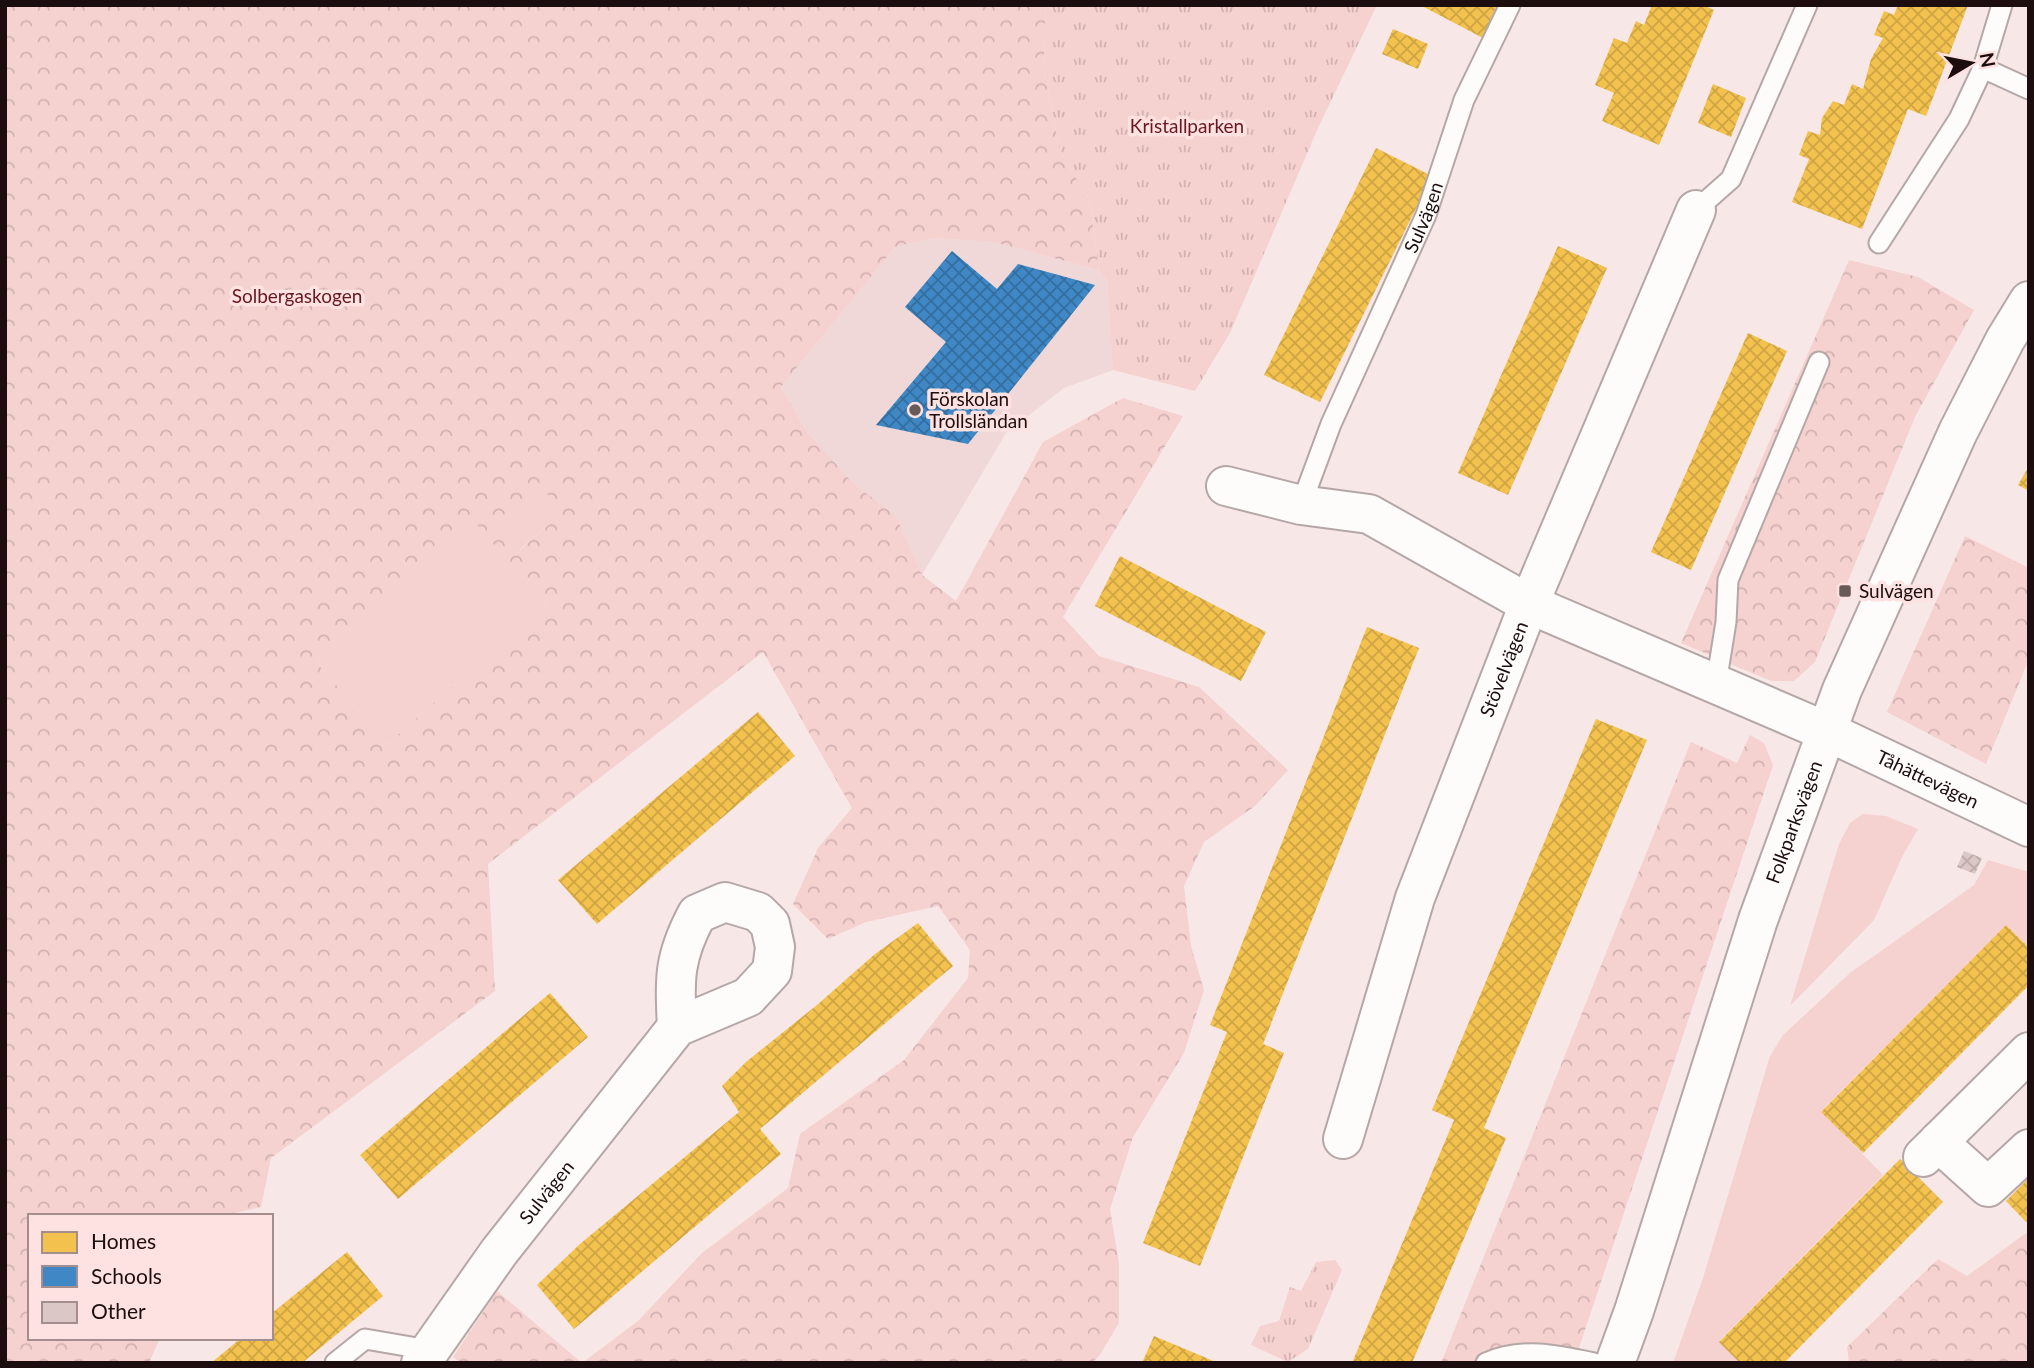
<svg xmlns="http://www.w3.org/2000/svg" width="2034" height="1368" font-family="Lato,sans-serif">
<style>
.built{fill:#efd8d7}
.green{fill:#f5d1d0}
.forest{fill:url(#forest-crowns);fill-rule:evenodd}
.park{fill:url(#park-tufts)}
.homes{fill:url(#homes-cross-hatch)}
.schools{fill:url(#schools-cross-hatch)}
.building{fill:url(#building-cross-hatch)}
.lines{fill:none;stroke-linecap:round;stroke-linejoin:round}
.service-casing{stroke:#b4a7a6;stroke-width:23}
.minor-casing{stroke:#b4a7a6;stroke-width:42}
.service{stroke:#fefcfb;stroke-width:19}
.minor{stroke:#fefcfb;stroke-width:38}
.poi-dot{fill:#695a5a;stroke:#fde2e1;stroke-width:2.5}
.labels{text-anchor:middle;stroke-width:7;stroke-linejoin:round;paint-order:stroke}
.park-label{font-size:19px;fill:#681720;stroke:#fde2e1}
.street-label{font-size:19px;fill:#1c0e0e;stroke:#fde2e1}
.poi-label{font-size:19px;fill:#1c0e0e;stroke:#fde2e1;text-anchor:start}
</style>
<defs>
<pattern id="forest-crowns" width="20" height="18" patternUnits="userSpaceOnUse" patternTransform="scale(1.75)"><rect width="20" height="18" fill="#f5d1d0"/><path d="M2 6a3 3 0 1 1 6 0M12 15a3 3 0 1 1 6 0" fill="none" stroke="#d1b2b1"/></pattern>
<pattern id="park-tufts" width="24" height="20" patternUnits="userSpaceOnUse" patternTransform="scale(1.75)"><rect width="24" height="20" fill="#f5d1d0"/><path d="M3 7l-1-3M5 7V3M7 7l1-3M15 17l-1-3M17 17v-4M19 17l1-3" fill="none" stroke="#d1b2b1"/></pattern>
<pattern id="homes-cross-hatch" width="8" height="8" patternUnits="userSpaceOnUse" patternTransform="scale(1.75)"><rect width="8" height="8" fill="#f2c14e"/><path d="M0 0l8 8M0 8l8-8" fill="none" stroke="#cfa543"/></pattern>
<pattern id="schools-cross-hatch" width="8" height="8" patternUnits="userSpaceOnUse" patternTransform="scale(1.75)"><rect width="8" height="8" fill="#3f88c5"/><path d="M0 0l8 8M0 8l8-8" fill="none" stroke="#346e9e"/></pattern>
<pattern id="building-cross-hatch" width="8" height="8" patternUnits="userSpaceOnUse" patternTransform="scale(1.75)"><rect width="8" height="8" fill="#dcc7c7"/><path d="M0 0l8 8M0 8l8-8" fill="none" stroke="#bcaaaa"/></pattern>
</defs>
<rect width="100%" height="100%" fill="#f7e8e7"/>
<path class="built" d="M 932,238 L 994,242 L 1099,270 L 1107,281 L 1113,370 L 1064,388 L 1006,433 L 922,575 L 896,516 L 853,483 L 807,432 L 781,387 L 895,247 Z"/>
<g class="green">
<path d="M 543,487 L 564,512 L 519,550 L 498,526 Z"/>
<path d="M 477,524 L 546,605 L 387,744 L 317,663 Z"/>
<path d="M 1863,814 L 1886,816 L 1918,829 L 1902,857 L 1874,920 L 1790,1006 L 1839,844 L 1850,823 Z"/>
<path d="M 1988,860 L 2029,872 L 2029,948 L 2006,925 L 1821,1111 L 1883,1175 L 1719,1341 L 1740,1363 L 1673,1363 L 1703,1278 L 1770,1056 L 1783,1035 L 1850,973 L 1974,885 Z"/>
</g>
<g class="forest">
<path d="M 5,5 L 1046,5 L 1044,71 L 1060,150 L 1090,202 L 1099,270 L 994,242 L 932,238 L 895,247 L 781,387 L 807,432 L 853,483 L 896,516 L 922,575 L 956,601 L 1043,442 L 1123,398 L 1183,416 L 1063,617 L 1099,656 L 1199,687 L 1288,770 L 1255,806 L 1204,842 L 1184,886 L 1191,946 L 1204,990 L 1184,1053 L 1133,1137 L 1110,1209 L 1119,1264 L 1119,1323 L 1099,1356 L 1092,1363 L 462,1363 L 453,1357 L 497,1291 L 582,1363 L 638,1321 L 702,1253 L 788,1188 L 800,1134 L 904,1060 L 968,978 L 970,950 L 938,906 L 866,922 L 828,939 L 793,904 L 818,848 L 852,808 L 763,652 L 488,864 L 495,991 L 271,1158 L 261,1207 L 221,1216 L 30,1216 L 30,1338 L 160,1338 L 149,1363 L 5,1363 ZM 542,488 L 563,512 L 520,550 L 499,526 ZM 477,525 L 546,605 L 387,744 L 317,663 Z"/>
<path d="M 1849,260 L 1918,277 L 1974,310 L 1915,417 L 1815,662 L 1794,681 L 1771,681 L 1681,643 Z"/>
<path d="M 1965,536 L 2029,568 L 2029,659 L 1986,764 L 1887,712 Z"/>
<path d="M 1750,735 L 1764,743 L 1773,765 L 1574,1363 L 1441,1363 L 1691,742 L 1737,763 Z"/>
<path d="M 2029,1231 L 2029,1363 L 1849,1363 L 1847,1347 L 1938,1259 L 1967,1276 Z"/>
</g>
<g class="park">
<path d="M 1046,5 L 1377,5 L 1318,128 L 1230,333 L 1195,391 L 1113,370 L 1107,281 L 1099,270 L 1090,202 L 1060,150 L 1044,71 Z"/>
<path d="M 1335,1260 L 1342,1270 L 1308,1349 L 1288,1362 L 1251,1345 L 1260,1326 L 1279,1321 L 1290,1287 L 1301,1291 L 1316,1262 Z"/>
</g>
<g class="homes">
<path d="M 1420,5 L 1497,5 L 1483,38 Z"/>
<path d="M 1652,5 L 1703,5 L 1714,10 L 1659,145 L 1602,121 L 1614,93 L 1595,85 L 1614,38 L 1627,43 L 1636,21 L 1644,25 Z"/>
<path d="M 1898,5 L 1968,5 L 1926,116 L 1908,109 L 1862,229 L 1792,202 L 1809,159 L 1799,155 L 1808,131 L 1820,135 L 1822,118 L 1833,101 L 1844,105 L 1852,84 L 1863,89 L 1871,59 L 1883,38 L 1874,35 L 1884,11 L 1894,15 Z"/>
<path d="M 1393,29 L 1428,44 L 1418,69 L 1382,54 Z"/>
<path d="M 1713,84 L 1746,98 L 1731,137 L 1698,123 Z"/>
<path d="M 1376,148 L 1432,176 L 1320,402 L 1264,375 Z"/>
<path d="M 1558,246 L 1607,268 L 1508,495 L 1458,473 Z"/>
<path d="M 1748,333 L 1787,351 L 1691,570 L 1651,552 Z"/>
<path d="M 2029,466 L 2029,491 L 2018,485 Z"/>
<path d="M 1120,556 L 1266,632 L 1241,681 L 1095,606 Z"/>
<path d="M 1367,627 L 1419,648 L 1263,1044 L 1284,1053 L 1200,1266 L 1143,1243 L 1227,1032 L 1210,1025 Z"/>
<path d="M 758,712 L 795,756 L 597,924 L 558,880 Z"/>
<path d="M 1596,719 L 1647,740 L 1484,1128 L 1506,1138 L 1412,1363 L 1352,1363 L 1454,1120 L 1432,1110 Z"/>
<path d="M 918,923 L 953,966 L 760,1129 L 781,1154 L 574,1329 L 537,1285 L 580,1244 L 739,1112 L 722,1086 L 746,1062 L 817,1005 L 875,954 Z"/>
<path d="M 2006,925 L 2029,948 L 2029,985 L 1863,1153 L 1821,1112 Z"/>
<path d="M 550,993 L 588,1037 L 398,1199 L 360,1155 Z"/>
<path d="M 1900,1159 L 1943,1202 L 1784,1363 L 1740,1363 L 1719,1342 Z"/>
<path d="M 2029,1178 L 2029,1219 L 2026,1222 L 2006,1201 Z"/>
<path d="M 347,1252 L 383,1296 L 302,1363 L 211,1363 L 241,1338 L 271,1338 L 271,1314 Z"/>
<path d="M 1154,1336 L 1204,1357 L 1218,1363 L 1142,1363 Z"/>
</g>
<path class="schools" d="M 952,251 L 997,289 L 1018,264 L 1095,285 L 968,444 L 876,425 L 946,342 L 905,307 Z"/>
<path class="building" d="M 1964,851 L 1982,858 L 1975,874 L 1957,867 Z"/>
<g class="lines">
<g class="service-casing">
<g id="service">
<path d="M 1983,68 L 2029,89"/>
<path d="M 1696,210 L 1731,179 L 1807,5"/>
<path d="M 1879,243 L 1959,119 L 1983,68 L 2002,5"/>
<path id="s1" d="M 1301,505 L 1331,424 L 1426,215 L 1464,100 L 1510,5"/>
<path d="M 1716,684 L 1726,622 L 1728,580 L 1819,362"/>
<path d="M 335,1363 L 365,1339 L 429,1350"/>
<path d="M 1486,1363 C 1521,1347 1557,1355 1594,1363"/>
</g>
</g>
<g class="minor-casing">
<g id="minor">
<path id="s2" d="M 1226,486 L 1301,505 L 1369,514 L 1529,604 L 1839,737 L 2029,827"/>
<path id="s3" d="M 1343,1139 L 1415,898 L 1529,604 L 1696,210"/>
<path d="M 1938,1142 L 1988,1187 L 2029,1149"/>
<path d="M 1923,1157 L 2029,1052"/>
<path id="s4" d="M 421,1363 L 499,1252 L 677,1027 L 748,997 L 772,971 L 775,947 L 770,924 L 758,912 L 725,902 L 697,914 C 674,957 674,979 677,1027"/>
<path id="s5" d="M 1615,1363 L 1634,1311 L 1758,920 L 1842,690 L 1958,432 L 2005,340 L 2029,301"/>
</g>
</g>
<use href="#service" class="service"/>
<use href="#minor" class="minor"/>
</g>
<g class="poi-dot">
<circle cx="915" cy="410" r="7"/>
<rect x="1838" y="584" width="14" height="14" rx="3.5"/>
</g>
<g class="labels">
<g class="park-label">
<text x="1187" y="133">Kristallparken</text>
<text x="297" y="303">Solbergaskogen</text>
</g>
<g class="street-label">
<text dy="7" stroke="none"><textPath href="#s1" startOffset="313">Sulvägen</textPath></text>
<text dy="7" stroke="none"><textPath href="#s3" startOffset="497">Stövelvägen</textPath></text>
<text dy="7" stroke="none"><textPath href="#s2" startOffset="765">Tåhättevägen</textPath></text>
<text dy="7" stroke="none"><textPath href="#s5" startOffset="570">Folkparksvägen</textPath></text>
<text dy="7" stroke="none"><textPath href="#s4" startOffset="212">Sulvägen</textPath></text>
</g>
<g class="poi-label">
<text x="929" y="406">Förskolan<tspan x="929" dy="22">Trollsländan</tspan></text>
<text x="1859" y="598">Sulvägen</text>
</g>
</g>
<rect width="2034" height="1368" fill="none" stroke="#1c0e0e" stroke-width="14"/>
<rect x="28" y="1214" width="245" height="126" fill="#fde2e1" stroke="#a38d8d" stroke-width="2"/>
<rect x="42" y="1232" width="35" height="21" fill="#f2c14e" stroke="#a38d8d" stroke-width="2"/>
<text x="91" y="1249" font-size="21" fill="#1c0e0e">Homes</text>
<rect x="42" y="1266" width="35" height="21" fill="#3f88c5" stroke="#a38d8d" stroke-width="2"/>
<text x="91" y="1284" font-size="21" fill="#1c0e0e">Schools</text>
<rect x="42" y="1302" width="35" height="21" fill="#dcc7c7" stroke="#a38d8d" stroke-width="2"/>
<text x="91" y="1319" font-size="21" fill="#1c0e0e">Other</text>
<g transform="translate(1971 63) rotate(80)" stroke="#fde2e1" stroke-width="5" paint-order="stroke">
<path d="M0-5L12 26L0 18L-12 26Z" fill="#1c0e0e"/>
<text y="-10" font-size="19" font-weight="bold" text-anchor="middle" fill="#1c0e0e">N</text>
</g>
</svg>
